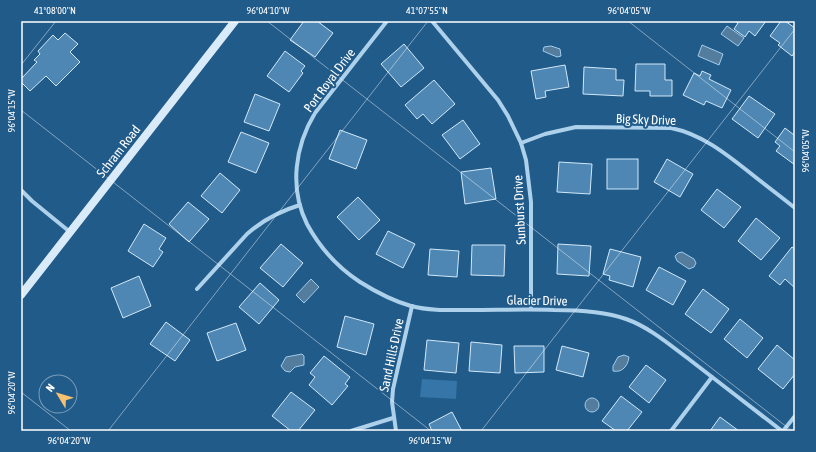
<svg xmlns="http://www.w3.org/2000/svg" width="816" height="452" font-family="'Asap Condensed',sans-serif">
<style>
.green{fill:#3575a7}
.water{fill:#547c9d;stroke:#a1ccec}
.building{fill:#4e87b3;stroke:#d2e8f8}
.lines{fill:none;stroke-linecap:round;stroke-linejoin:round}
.street{stroke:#add0eb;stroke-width:4}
.secondary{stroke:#d9eaf8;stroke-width:8}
.ticks{fill:none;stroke:#fff;stroke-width:1;stroke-opacity:0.45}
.labels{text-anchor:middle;stroke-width:4;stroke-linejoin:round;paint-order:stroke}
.street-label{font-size:13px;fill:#fff;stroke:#215b8a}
.neatline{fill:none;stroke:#fff;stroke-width:1.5}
.ticks-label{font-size:10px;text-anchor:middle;fill:#fff}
</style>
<rect width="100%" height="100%" fill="#215b8a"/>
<path class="green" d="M 422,379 L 457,381 L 456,399 L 420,397 Z"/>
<g class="water">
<path d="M 727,26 L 744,38 L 738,46 L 721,34 Z"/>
<path d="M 702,45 L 723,54 L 719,65 L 698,56 Z"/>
<path d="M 551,46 L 560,49 L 561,56 L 557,57 L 543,51 L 544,47 Z"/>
<path d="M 682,252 L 694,259 L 696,263 L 694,267 L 689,269 L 677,261 L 675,256 L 678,253 Z"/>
<path d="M 311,279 L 319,287 L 304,303 L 296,295 Z"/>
<path d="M 302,354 L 304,356 L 304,365 L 295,367 L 290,372 L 285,371 L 281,366 L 286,357 Z"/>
<path d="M 624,355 L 629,357 C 628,366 622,373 613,371 L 613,366 L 618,357 Z"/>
<circle cx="592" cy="405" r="7"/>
</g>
<g class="building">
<path d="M 304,21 L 317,21 L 333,33 L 315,57 L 290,40 Z"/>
<path d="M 735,21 L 766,21 L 755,36 L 749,31 L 745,37 L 734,29 L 738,23 Z"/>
<path d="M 781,21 L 785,21 L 795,28 L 795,52 L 792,56 L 778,45 L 780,43 L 770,36 Z"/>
<path d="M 65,33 L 78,44 L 70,52 L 80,62 L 56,86 L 46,76 L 30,91 L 21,82 L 21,79 L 37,62 L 34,60 L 40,54 L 38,51 L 53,35 L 58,40 Z"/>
<path d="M 404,44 L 424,68 L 401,87 L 381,64 Z"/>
<path d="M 285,51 L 305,66 L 301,71 L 303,73 L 289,92 L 267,76 Z"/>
<path d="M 636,64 L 665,64 L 665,80 L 672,80 L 672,96 L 650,96 L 650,91 L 635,91 Z"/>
<path d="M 565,65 L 569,87 L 545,91 L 546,97 L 536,99 L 531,71 Z"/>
<path d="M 584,67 L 616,69 L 616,80 L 624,80 L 623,96 L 583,94 Z"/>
<path d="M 702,71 L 711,75 L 709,79 L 731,90 L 722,108 L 706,101 L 704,105 L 683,95 L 694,73 L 700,76 Z"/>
<path d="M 434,80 L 455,104 L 432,124 L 423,114 L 417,119 L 405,105 Z"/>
<path d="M 255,94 L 280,104 L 269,131 L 244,122 Z"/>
<path d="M 749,96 L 775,114 L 758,138 L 732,119 Z"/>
<path d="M 463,120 L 480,144 L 460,159 L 442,135 Z"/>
<path d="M 785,128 L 794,135 L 795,134 L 795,165 L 776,151 L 780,146 L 775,142 Z"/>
<path d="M 340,130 L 367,140 L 356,169 L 329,159 Z"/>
<path d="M 241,132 L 269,143 L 256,173 L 228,162 Z"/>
<rect x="607" y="159" width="31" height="30"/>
<path d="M 667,159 L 693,174 L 680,197 L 654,182 Z"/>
<path d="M 559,162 L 592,164 L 590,194 L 557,192 Z"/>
<path d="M 491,168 L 496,199 L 465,204 L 461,172 Z"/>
<path d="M 220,173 L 240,190 L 222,213 L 201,196 Z"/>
<path d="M 717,189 L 741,207 L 724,228 L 701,210 Z"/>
<path d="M 358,197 L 380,220 L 359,240 L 337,217 Z"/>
<path d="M 188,202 L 209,219 L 189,242 L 169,224 Z"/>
<path d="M 756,218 L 780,238 L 761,260 L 738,241 Z"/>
<path d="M 144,224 L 166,238 L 159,249 L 163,252 L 153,267 L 128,251 Z"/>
<path d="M 388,231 L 415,244 L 403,268 L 376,254 Z"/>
<path d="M 281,244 L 303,263 L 283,287 L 260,268 Z"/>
<path d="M 558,244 L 591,246 L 589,276 L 557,274 Z"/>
<path d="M 472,245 L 505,245 L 504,276 L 471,275 Z"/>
<path d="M 792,247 L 795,249 L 795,288 L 785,279 L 780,285 L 769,276 Z"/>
<path d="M 430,249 L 459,251 L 457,277 L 428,275 Z"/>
<path d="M 610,249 L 641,257 L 633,287 L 609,280 L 610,276 L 603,274 Z"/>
<path d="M 659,267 L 686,281 L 673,305 L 646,290 Z"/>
<path d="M 139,276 L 151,306 L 123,318 L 111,288 Z"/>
<path d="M 260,283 L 279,300 L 259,324 L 239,307 Z"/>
<path d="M 703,289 L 729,309 L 711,333 L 685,314 Z"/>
<path d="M 345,316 L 374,324 L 366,355 L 337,347 Z"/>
<path d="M 740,319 L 763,338 L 747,358 L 724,339 Z"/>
<path d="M 166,322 L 190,340 L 175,361 L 150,344 Z"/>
<path d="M 236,323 L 246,350 L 217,361 L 207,333 Z"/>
<path d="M 427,340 L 459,343 L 456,373 L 424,370 Z"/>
<path d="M 471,342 L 502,345 L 500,373 L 469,371 Z"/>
<path d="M 777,345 L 795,360 L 795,374 L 783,389 L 758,369 Z"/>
<path d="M 514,346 L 544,346 L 544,372 L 515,373 Z"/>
<path d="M 562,346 L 589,353 L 583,377 L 556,370 Z"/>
<path d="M 324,356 L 350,377 L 345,384 L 348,386 L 332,405 L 309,385 L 315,377 L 310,373 Z"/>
<path d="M 646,365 L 666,380 L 649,403 L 629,387 Z"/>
<path d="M 291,392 L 315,410 L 298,431 L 291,431 L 272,416 Z"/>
<path d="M 621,396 L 642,412 L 627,431 L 616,431 L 602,421 Z"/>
<path d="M 452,412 L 462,431 L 432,431 L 429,424 Z"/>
<path d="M 720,417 L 739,431 L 710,431 Z"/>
</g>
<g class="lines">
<g class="street">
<path d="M 387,21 L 315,113 C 295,146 289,188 307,224 C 320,248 337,267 360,282 C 376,292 393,301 411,306 C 430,311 451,310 471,310 C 498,310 526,309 554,310 C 578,310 603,311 626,319 C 649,327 670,345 690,360 C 721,384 751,407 782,431"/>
<path d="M 432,21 L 498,100 L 508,116 L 521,143 L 526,160 L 531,202 L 531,309"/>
<path d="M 521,143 L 545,134 L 576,127 L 671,128 C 701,134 725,153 749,172 C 764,184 780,196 795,208"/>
<path d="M 21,190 L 32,201 L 70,232"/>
<path d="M 197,289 L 247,234 C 263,220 280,211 300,205"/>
<path d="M 351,431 L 393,418"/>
<path d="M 396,431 L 392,402 L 393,389 L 412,306"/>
<path d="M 671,431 L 712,377"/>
<path d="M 783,431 L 795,416"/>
</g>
<path class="secondary" d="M 21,295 L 235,21"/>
</g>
<path class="ticks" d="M 267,21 L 792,431M 628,21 L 795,152M 21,65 L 56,21M 21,110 L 431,431M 21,392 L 71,431M 108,431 L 428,21M 481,431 L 795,29"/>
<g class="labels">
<g class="street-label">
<text transform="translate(329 80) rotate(-53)" y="5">Port Royal Drive</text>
<text transform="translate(646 119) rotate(2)" y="5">Big Sky Drive</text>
<text transform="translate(118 151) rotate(-52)" y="5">Schram Road</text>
<text transform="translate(519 210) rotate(-93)" y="5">Sunburst Drive</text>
<text transform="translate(537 300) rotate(1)" y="5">Glacier Drive</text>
<text transform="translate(391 355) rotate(-78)" y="5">Sand Hills Drive</text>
</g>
</g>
<rect width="816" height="452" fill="none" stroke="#215b8a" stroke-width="44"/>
<g transform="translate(58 394) rotate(308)"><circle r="19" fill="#215b8a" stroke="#7a9db9"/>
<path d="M0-3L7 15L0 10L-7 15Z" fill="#f7c16f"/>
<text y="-6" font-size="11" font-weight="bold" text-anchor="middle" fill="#ffffff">N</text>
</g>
<rect x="22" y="22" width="772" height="408" class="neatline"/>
<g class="ticks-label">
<text x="55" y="14">41°08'00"N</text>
<text x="268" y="14">96°04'10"W</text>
<text x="427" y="14">41°07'55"N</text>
<text x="629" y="14">96°04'05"W</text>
<text transform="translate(11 111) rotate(-90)" y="4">96°04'15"W</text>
<text transform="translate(805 151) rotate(-90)" y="4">96°04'05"W</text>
<text transform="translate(11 393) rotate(-90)" y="4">96°04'20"W</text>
<text x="69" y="444">96°04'20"W</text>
<text x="430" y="444">96°04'15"W</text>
</g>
</svg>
